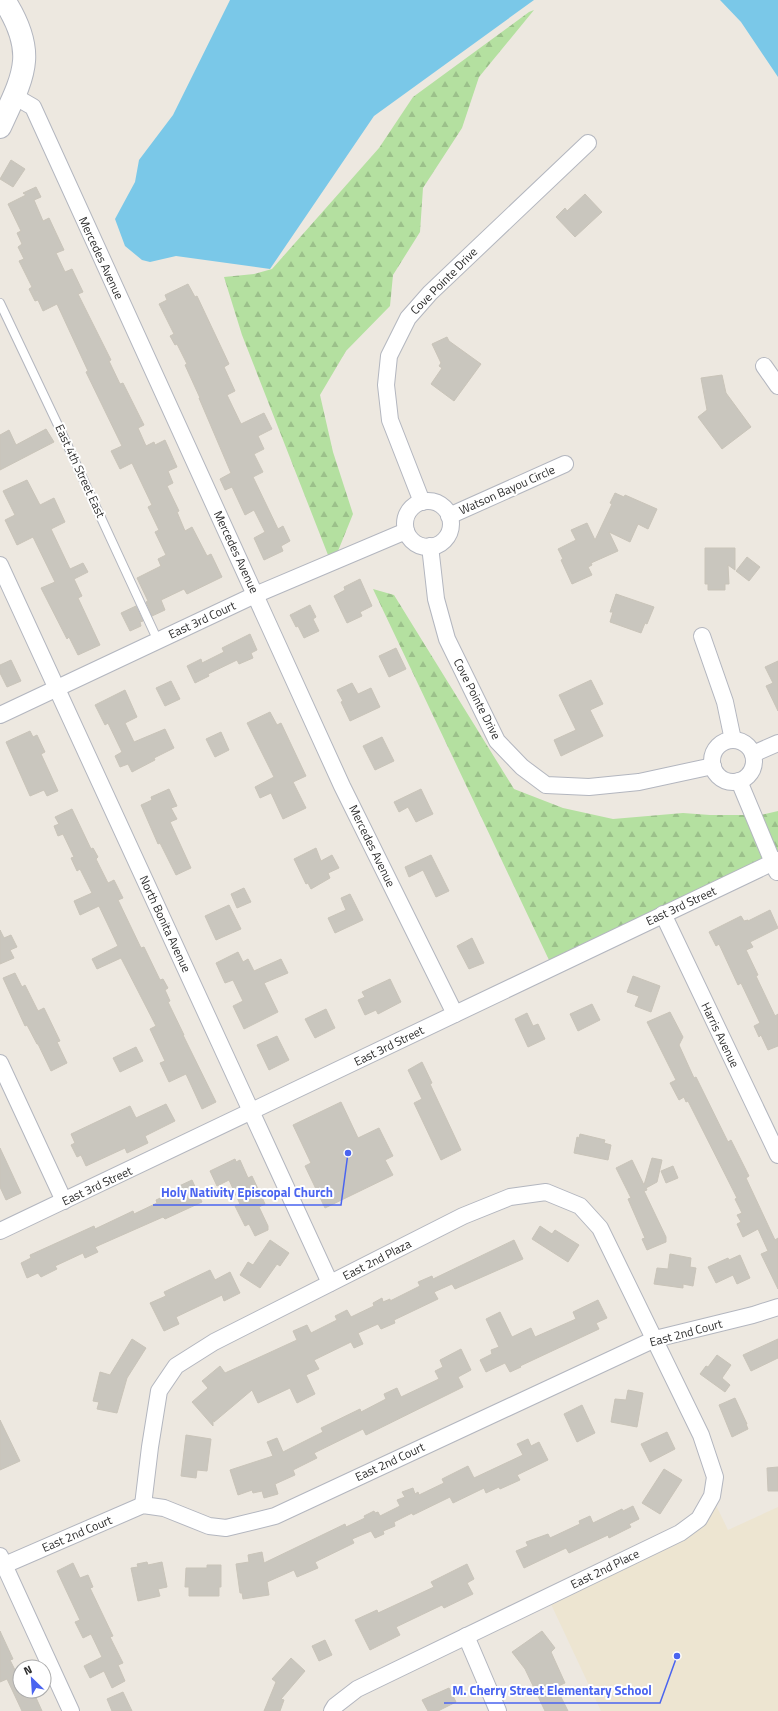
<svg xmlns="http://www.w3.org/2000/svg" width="778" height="1711" font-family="'Titillium Web',sans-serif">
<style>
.education{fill:#ede5d1}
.forest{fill:url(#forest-firs)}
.water{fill:#7ac8e8}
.building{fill:#c9c6be;stroke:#c9c4b9}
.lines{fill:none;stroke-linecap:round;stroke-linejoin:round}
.lane-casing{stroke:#b3b6bf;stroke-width:10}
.street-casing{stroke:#b3b6bf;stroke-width:18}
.secondary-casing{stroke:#b3b6bf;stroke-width:24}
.lane{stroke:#fff;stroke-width:8}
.street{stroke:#fff;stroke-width:16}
.secondary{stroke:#fff;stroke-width:22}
.labels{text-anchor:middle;stroke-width:4;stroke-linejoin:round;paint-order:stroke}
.street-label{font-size:12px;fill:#2d2d2d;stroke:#fff}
.leader{fill:none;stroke:#4a64f0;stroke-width:1.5}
.callout-dot{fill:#4a64f0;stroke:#fff;stroke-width:1.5}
.callout-label{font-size:13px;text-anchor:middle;font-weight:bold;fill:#4a64f0;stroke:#fff;stroke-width:4;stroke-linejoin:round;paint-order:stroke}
</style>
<defs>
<pattern id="forest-firs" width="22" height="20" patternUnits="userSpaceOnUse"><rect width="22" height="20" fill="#b4e0a0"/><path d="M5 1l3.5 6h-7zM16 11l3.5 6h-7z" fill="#9bc08a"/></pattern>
</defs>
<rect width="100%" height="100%" fill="#ede8e0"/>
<path class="education" d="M 713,1499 L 728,1530 L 778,1507 L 778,1711 L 601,1711 L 550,1602 L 683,1540 Z"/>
<g class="forest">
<path d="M 534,10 L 479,77 L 462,128 L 423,188 L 420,232 L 393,275 L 390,306 L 346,351 L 320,395 L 333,452 L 353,514 L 338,551 L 328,555 L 242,335 L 224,277 L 254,274 L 272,269 L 379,148 L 413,97 L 529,12 Z"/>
<path d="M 373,589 L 394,595 L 514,789 L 563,808 L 613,819 L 683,813 L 710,815 L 746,815 L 764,858 L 549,960 Z"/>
<path d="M 778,811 L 778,852 L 776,853 L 761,815 Z"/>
</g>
<g class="water">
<path d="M 230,0 L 534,0 L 374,116 L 270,269 L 176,256 L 150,262 L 142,260 L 125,246 L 115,219 L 135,182 L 139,160 L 173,115 Z"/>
<path d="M 720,0 L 778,0 L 778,77 L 741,22 Z"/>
</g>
<g class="building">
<path d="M 11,160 L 25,169 L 13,187 L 0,179 Z"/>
<path d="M 36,187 L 41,197 L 34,200 L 43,221 L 49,218 L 64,250 L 56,253 L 65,272 L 72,269 L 83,292 L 78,294 L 111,360 L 109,361 L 120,384 L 123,383 L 144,425 L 138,428 L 146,446 L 154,442 L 155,445 L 165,440 L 177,467 L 168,471 L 173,483 L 167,486 L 179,511 L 177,512 L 185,531 L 192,527 L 207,556 L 211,554 L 222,577 L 187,594 L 184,589 L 161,600 L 165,610 L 152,616 L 146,602 L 148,601 L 137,578 L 161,566 L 158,559 L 166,555 L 155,532 L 159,530 L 148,507 L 152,505 L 132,463 L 120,469 L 111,451 L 122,446 L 86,372 L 88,371 L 57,304 L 43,311 L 38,300 L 35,301 L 29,289 L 32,287 L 19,261 L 24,259 L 18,247 L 22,244 L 17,233 L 21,231 L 8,204 L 26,195 L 23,193 Z"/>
<path d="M 585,194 L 602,212 L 575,237 L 556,217 L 565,208 L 567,211 Z"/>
<path d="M 188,284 L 195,297 L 197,296 L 229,364 L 224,367 L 235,391 L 227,395 L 241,424 L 264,413 L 272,429 L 258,436 L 264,449 L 254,454 L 263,472 L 253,477 L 278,529 L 283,526 L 290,541 L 281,546 L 283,551 L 264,560 L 254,538 L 265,532 L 254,510 L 245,515 L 232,487 L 225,490 L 220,479 L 231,473 L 199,398 L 200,398 L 185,365 L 187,364 L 177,344 L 175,345 L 170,336 L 174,334 L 159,304 L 167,300 L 165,295 Z"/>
<path d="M 447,337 L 449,341 L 481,364 L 454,401 L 431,384 L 442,368 L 439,366 L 441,363 L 432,344 Z"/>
<path d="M 722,375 L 726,393 L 751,427 L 722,449 L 698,417 L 707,410 L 701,378 Z"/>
<path d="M 46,429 L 54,442 L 0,470 L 0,435 L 9,430 L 16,445 Z"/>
<path d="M 27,480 L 40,505 L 54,498 L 65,522 L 51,529 L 70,569 L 83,563 L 88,572 L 74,579 L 82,596 L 78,598 L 100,645 L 78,655 L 69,637 L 67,639 L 41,588 L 55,582 L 33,537 L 17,545 L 5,520 L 15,515 L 3,491 Z"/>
<path d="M 615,493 L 624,497 L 625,495 L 657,509 L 648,529 L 638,524 L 630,542 L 609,532 L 618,551 L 591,563 L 592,565 L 588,567 L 592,575 L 572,584 L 561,560 L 563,559 L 558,549 L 576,540 L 571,530 L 587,523 L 595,540 L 612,504 L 610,503 Z"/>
<path d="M 705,548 L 735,548 L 735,570 L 728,565 L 729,584 L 725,584 L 725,590 L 708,590 L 708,584 L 705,584 Z"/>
<path d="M 747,557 L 760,567 L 749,581 L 736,571 Z"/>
<path d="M 360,579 L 372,606 L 360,612 L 362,616 L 347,623 L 334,596 L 345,590 L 344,587 Z"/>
<path d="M 616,594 L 654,607 L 647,624 L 645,623 L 641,633 L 610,622 L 613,612 L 610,612 Z"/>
<path d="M 310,605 L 316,617 L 313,619 L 319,631 L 304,638 L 298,626 L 296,627 L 290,615 Z"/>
<path d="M 136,606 L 143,621 L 140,622 L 141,626 L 130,631 L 121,613 Z"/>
<path d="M 250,634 L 257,650 L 251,653 L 253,658 L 239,664 L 237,660 L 208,674 L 209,676 L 195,683 L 187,666 L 201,659 L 202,663 L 224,652 L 222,648 Z"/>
<path d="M 396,648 L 406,669 L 389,677 L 379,656 Z"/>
<path d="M 11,660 L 21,681 L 7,687 L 0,673 L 0,665 Z"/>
<path d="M 778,661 L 778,711 L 766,686 L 773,683 L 765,667 Z"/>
<path d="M 591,680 L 603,704 L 590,710 L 603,736 L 561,756 L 554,740 L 576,730 L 559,695 Z"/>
<path d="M 171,681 L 180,699 L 165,706 L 156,688 Z"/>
<path d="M 352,683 L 358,694 L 371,688 L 380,707 L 350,721 L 341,702 L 343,701 L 337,690 Z"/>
<path d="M 125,690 L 137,717 L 125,723 L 134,742 L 165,729 L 174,748 L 154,758 L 155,760 L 132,772 L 128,764 L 120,767 L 115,756 L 122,752 L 108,723 L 105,725 L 95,705 Z"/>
<path d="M 270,712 L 277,725 L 281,723 L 306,776 L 293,782 L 306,808 L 283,819 L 271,793 L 260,798 L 255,787 L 274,777 L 247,723 Z"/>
<path d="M 30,731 L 33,737 L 37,735 L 45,752 L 41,754 L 58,791 L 47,796 L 44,790 L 30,796 L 6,742 Z"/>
<path d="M 221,732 L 229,750 L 215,757 L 206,739 Z"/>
<path d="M 382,737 L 394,761 L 375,770 L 363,746 Z"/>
<path d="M 169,789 L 177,806 L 171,808 L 177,819 L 170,822 L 191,868 L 176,875 L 160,843 L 158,844 L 141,805 L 152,800 L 151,797 Z"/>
<path d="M 421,789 L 433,814 L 416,822 L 408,807 L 399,812 L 394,802 Z"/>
<path d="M 72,809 L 91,849 L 93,848 L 98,857 L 96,859 L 108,883 L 114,880 L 123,898 L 118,900 L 141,948 L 144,947 L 160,980 L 163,979 L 168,988 L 165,990 L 170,1001 L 168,1002 L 184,1035 L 183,1035 L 216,1102 L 202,1109 L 186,1074 L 169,1082 L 160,1063 L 165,1061 L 150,1029 L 156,1026 L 121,958 L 97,969 L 92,959 L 118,946 L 99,906 L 80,915 L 74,901 L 92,893 L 80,869 L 77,871 L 71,858 L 74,857 L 63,834 L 58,836 L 54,826 L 59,824 L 55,817 Z"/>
<path d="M 316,848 L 321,861 L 332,855 L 339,868 L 328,873 L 330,878 L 311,889 L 308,883 L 306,884 L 294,859 Z"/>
<path d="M 431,855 L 449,891 L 436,897 L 423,870 L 409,877 L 405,867 Z"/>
<path d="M 244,888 L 251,902 L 237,908 L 231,894 Z"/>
<path d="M 350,894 L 363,920 L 335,933 L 328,918 L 346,910 L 341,898 Z"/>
<path d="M 229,905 L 241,929 L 216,940 L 205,916 Z"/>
<path d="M 770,910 L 778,928 L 750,942 L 753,947 L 746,950 L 758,975 L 756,976 L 775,1016 L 778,1014 L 778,1046 L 768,1050 L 761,1035 L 759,1037 L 754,1026 L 760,1023 L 741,983 L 738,985 L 719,944 L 716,946 L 709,932 L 741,916 L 744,921 L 748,920 L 748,921 Z"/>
<path d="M 0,930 L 4,938 L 11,935 L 17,947 L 10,950 L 14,958 L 0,964 Z"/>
<path d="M 472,938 L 484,963 L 469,969 L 457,946 Z"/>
<path d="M 238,952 L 243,962 L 248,959 L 254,971 L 281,959 L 288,973 L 264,983 L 278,1012 L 244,1029 L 233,1006 L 243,1001 L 233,980 L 225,983 L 216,963 Z"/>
<path d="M 15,973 L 22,987 L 25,985 L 38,1011 L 44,1008 L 60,1041 L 57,1042 L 67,1063 L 51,1071 L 38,1044 L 37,1044 L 27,1025 L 25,1026 L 3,978 Z"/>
<path d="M 633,976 L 660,986 L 651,1012 L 635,1006 L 639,996 L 627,992 Z"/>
<path d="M 390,979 L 401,1002 L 378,1014 L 376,1010 L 365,1015 L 358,1000 L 365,997 L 362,992 Z"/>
<path d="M 592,1004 L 600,1020 L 578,1031 L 570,1014 Z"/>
<path d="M 326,1009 L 335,1028 L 315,1038 L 305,1019 Z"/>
<path d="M 670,1012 L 683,1037 L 679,1045 L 694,1078 L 696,1077 L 728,1142 L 731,1140 L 749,1176 L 746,1178 L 775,1240 L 778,1238 L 778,1289 L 761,1254 L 768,1251 L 758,1229 L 743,1237 L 737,1224 L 741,1222 L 737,1215 L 742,1213 L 735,1199 L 737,1198 L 688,1101 L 686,1102 L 684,1097 L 679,1100 L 670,1083 L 676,1080 L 647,1022 Z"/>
<path d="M 527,1013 L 533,1026 L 538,1024 L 545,1039 L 528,1047 L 515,1019 Z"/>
<path d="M 277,1036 L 289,1060 L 269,1070 L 257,1045 Z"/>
<path d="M 136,1047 L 143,1061 L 120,1072 L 113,1058 Z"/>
<path d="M 422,1062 L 432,1083 L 430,1084 L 461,1150 L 441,1160 L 414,1103 L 422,1099 L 408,1070 Z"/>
<path d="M 341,1102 L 358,1138 L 379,1128 L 393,1156 L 385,1160 L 393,1175 L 325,1208 L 305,1166 L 311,1163 L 293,1125 Z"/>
<path d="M 166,1104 L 175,1121 L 145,1136 L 148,1143 L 127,1153 L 125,1148 L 86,1166 L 81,1155 L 77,1157 L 71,1145 L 75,1143 L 71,1134 L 130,1106 L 136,1118 Z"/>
<path d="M 580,1134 L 605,1140 L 604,1143 L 611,1145 L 608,1160 L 574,1153 L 577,1137 L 579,1138 Z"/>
<path d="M 0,1148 L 21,1193 L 6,1200 L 0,1187 Z"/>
<path d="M 652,1158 L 662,1160 L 657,1182 L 646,1188 L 647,1190 L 644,1191 L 666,1237 L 666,1242 L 647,1250 L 642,1239 L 645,1238 L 628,1199 L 631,1198 L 616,1168 L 632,1160 L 644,1185 Z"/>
<path d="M 235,1159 L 236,1162 L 240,1160 L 248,1178 L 252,1176 L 265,1204 L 259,1207 L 268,1226 L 268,1230 L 255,1236 L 249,1224 L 245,1226 L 235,1206 L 240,1204 L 229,1180 L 217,1186 L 210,1171 Z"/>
<path d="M 673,1166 L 678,1178 L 666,1183 L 661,1171 Z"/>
<path d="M 192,1180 L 202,1202 L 165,1219 L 163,1217 L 95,1247 L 98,1252 L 85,1258 L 83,1253 L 55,1266 L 57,1269 L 41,1277 L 38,1273 L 27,1278 L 21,1263 L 31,1258 L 30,1255 L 94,1226 L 95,1229 L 133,1211 L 134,1214 L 157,1203 L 156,1200 L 178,1190 L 177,1187 Z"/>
<path d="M 540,1226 L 552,1234 L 555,1230 L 579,1245 L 568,1262 L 532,1239 Z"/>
<path d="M 270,1240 L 289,1253 L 280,1266 L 277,1264 L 260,1288 L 240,1275 L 248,1262 L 253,1265 Z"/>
<path d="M 514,1240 L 523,1259 L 455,1289 L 452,1284 L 434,1292 L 438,1299 L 394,1320 L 395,1323 L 381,1329 L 378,1324 L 358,1333 L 363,1344 L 354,1348 L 351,1342 L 314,1360 L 319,1369 L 306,1375 L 315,1394 L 297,1403 L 290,1388 L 258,1403 L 252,1390 L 214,1422 L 213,1419 L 213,1426 L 192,1402 L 208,1388 L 202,1381 L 220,1366 L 225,1373 L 297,1340 L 293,1331 L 307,1325 L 311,1333 L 337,1320 L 335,1316 L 347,1310 L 351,1317 L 374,1306 L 373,1303 L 382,1298 L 383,1302 L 390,1299 L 390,1301 L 420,1286 L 418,1282 L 432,1276 L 433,1279 Z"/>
<path d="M 670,1254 L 691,1258 L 690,1267 L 696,1268 L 693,1286 L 683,1284 L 683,1288 L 654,1284 L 657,1268 L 668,1269 Z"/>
<path d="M 740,1255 L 750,1278 L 737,1284 L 733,1275 L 716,1283 L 708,1267 L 728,1258 L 729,1260 Z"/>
<path d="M 210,1270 L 215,1280 L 230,1272 L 240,1293 L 224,1301 L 222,1295 L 176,1317 L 179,1324 L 164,1331 L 150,1303 L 166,1296 L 164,1292 Z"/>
<path d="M 598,1300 L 607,1318 L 596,1323 L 599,1329 L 520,1366 L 521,1367 L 510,1372 L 505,1363 L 486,1372 L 480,1360 L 492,1354 L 491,1350 L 499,1347 L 486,1319 L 500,1312 L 512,1337 L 531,1328 L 535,1337 L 576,1319 L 573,1312 Z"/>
<path d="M 132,1339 L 146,1348 L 127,1378 L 117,1413 L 97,1409 L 99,1402 L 93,1401 L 100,1372 L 110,1375 Z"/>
<path d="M 778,1339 L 778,1358 L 751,1371 L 743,1355 Z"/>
<path d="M 461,1349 L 471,1370 L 458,1377 L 463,1387 L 366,1435 L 363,1429 L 314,1453 L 317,1458 L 293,1470 L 295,1475 L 275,1484 L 278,1494 L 264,1498 L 262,1491 L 253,1493 L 252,1490 L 238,1495 L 230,1470 L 273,1456 L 267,1442 L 277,1438 L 283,1452 L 323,1432 L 321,1428 L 360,1409 L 361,1412 L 386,1399 L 384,1394 L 397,1388 L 401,1397 L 439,1379 L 435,1371 L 443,1367 L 440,1360 Z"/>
<path d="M 717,1355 L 731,1365 L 722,1378 L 730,1385 L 725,1392 L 700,1374 L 706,1366 L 708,1367 Z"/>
<path d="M 628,1390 L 643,1393 L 637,1427 L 611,1422 L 615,1399 L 626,1400 Z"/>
<path d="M 735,1398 L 747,1424 L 746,1424 L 748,1429 L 732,1437 L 719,1405 Z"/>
<path d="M 582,1405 L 595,1433 L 577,1442 L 564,1414 Z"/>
<path d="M 0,1420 L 20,1461 L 0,1470 Z"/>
<path d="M 667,1432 L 675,1449 L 650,1462 L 641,1444 Z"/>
<path d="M 186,1435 L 211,1439 L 207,1471 L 197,1470 L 196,1478 L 181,1476 Z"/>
<path d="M 528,1439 L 531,1446 L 539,1442 L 548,1460 L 517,1475 L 520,1480 L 500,1489 L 499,1487 L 486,1493 L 484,1488 L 453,1503 L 450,1497 L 413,1515 L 412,1513 L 394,1522 L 395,1526 L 383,1531 L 384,1534 L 375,1538 L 371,1531 L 352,1539 L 354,1543 L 315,1562 L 318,1568 L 297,1577 L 294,1570 L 267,1582 L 269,1595 L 243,1599 L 242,1593 L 240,1593 L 236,1564 L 249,1562 L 248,1555 L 262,1552 L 264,1563 L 345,1524 L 346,1527 L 365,1518 L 364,1516 L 374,1511 L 375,1513 L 378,1512 L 380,1516 L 400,1506 L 397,1500 L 405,1497 L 402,1492 L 413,1488 L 415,1494 L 418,1492 L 419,1495 L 444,1483 L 442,1479 L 468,1466 L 474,1478 L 523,1455 L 517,1444 Z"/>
<path d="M 778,1467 L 778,1491 L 768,1491 L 767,1468 Z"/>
<path d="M 664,1469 L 682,1480 L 660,1514 L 642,1503 Z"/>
<path d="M 633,1506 L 639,1519 L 629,1524 L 631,1527 L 609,1538 L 608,1535 L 569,1553 L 566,1548 L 524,1568 L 516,1551 L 528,1546 L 526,1542 L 548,1534 L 550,1538 L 580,1524 L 579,1521 L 590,1516 L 593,1523 L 622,1509 L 623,1511 Z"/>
<path d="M 147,1562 L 148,1565 L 162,1562 L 167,1587 L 158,1589 L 160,1596 L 138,1601 L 131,1568 L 138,1567 L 137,1564 Z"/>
<path d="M 73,1563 L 80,1578 L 88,1575 L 93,1587 L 90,1588 L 113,1636 L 110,1637 L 123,1663 L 118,1665 L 125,1681 L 112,1688 L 104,1671 L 90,1678 L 84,1666 L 102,1657 L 91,1634 L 83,1638 L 75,1622 L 80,1620 L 57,1571 Z"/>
<path d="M 467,1564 L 474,1579 L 467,1583 L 473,1594 L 444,1608 L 442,1605 L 396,1627 L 400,1635 L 370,1650 L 355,1620 L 377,1610 L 378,1613 L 434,1587 L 431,1582 Z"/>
<path d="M 207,1565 L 221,1565 L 221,1587 L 219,1587 L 219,1596 L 189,1596 L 189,1587 L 185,1587 L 186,1568 L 207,1568 Z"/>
<path d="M 0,1631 L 13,1659 L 10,1660 L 20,1680 L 20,1691 L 33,1691 L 42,1711 L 22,1711 L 7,1679 L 0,1682 Z"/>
<path d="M 542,1631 L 555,1648 L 551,1652 L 565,1683 L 556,1687 L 568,1711 L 545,1711 L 525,1669 L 512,1652 Z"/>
<path d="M 325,1640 L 332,1655 L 319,1661 L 312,1646 Z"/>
<path d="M 291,1658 L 305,1671 L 281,1699 L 284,1700 L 280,1711 L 264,1711 L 276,1682 L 272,1679 Z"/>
<path d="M 449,1688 L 456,1702 L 438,1711 L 428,1711 L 422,1700 Z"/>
<path d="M 123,1692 L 132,1711 L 112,1711 L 107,1699 Z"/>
</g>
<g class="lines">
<g class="lane-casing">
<path id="lane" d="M 0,303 L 66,442 L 158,641"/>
</g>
<g class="street-casing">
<g id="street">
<path d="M 14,96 L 33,107 L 342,786 L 455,1014"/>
<path d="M 764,366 L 778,386"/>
<circle cx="428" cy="524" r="23"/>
<path d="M 422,502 L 390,420 L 386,385 L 389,356 L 408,318 L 430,293 L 588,143"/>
<path d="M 449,516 L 565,464"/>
<path d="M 430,546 L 436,599 L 447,639 L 497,741 L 522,767 L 546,785 L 589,787 L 639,782 L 713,766"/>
<path d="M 0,565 L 330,1283"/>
<path d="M 702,636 L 725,702 L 733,740"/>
<path d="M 0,715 L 255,595 L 406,531"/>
<circle cx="733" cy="761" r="21"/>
<path d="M 753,754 L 778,743"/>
<path d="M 739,781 L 777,872"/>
<path d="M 663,914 L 778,1155"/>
<path d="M 0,1063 L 64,1201"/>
<path d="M 0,1231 L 778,860"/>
<path d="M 143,1505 L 150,1447 L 159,1391 L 176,1366 L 214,1342 L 463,1216 L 510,1197 L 546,1192 L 580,1206 L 600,1228 L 701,1435 L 715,1477 L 712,1496 L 699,1519 L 680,1533 L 357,1689 L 335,1706 L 332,1711"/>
<path d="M 0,1556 L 71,1711"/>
<path d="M 0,1567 L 143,1505 L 164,1508 L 209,1526 L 226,1528 L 275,1516 L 655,1339 L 753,1315 L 778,1307"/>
<path d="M 466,1636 L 498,1711"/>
</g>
</g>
<g class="secondary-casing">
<path id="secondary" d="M 0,127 C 24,75 38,53 4,0"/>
</g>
<use href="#lane" class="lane"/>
<use href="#street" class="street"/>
<use href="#secondary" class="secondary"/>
</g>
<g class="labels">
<g class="street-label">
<text transform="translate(101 258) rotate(65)" y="4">Mercedes Avenue</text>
<text transform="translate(444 281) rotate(-45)" y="4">Cove Pointe Drive</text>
<text transform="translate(80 471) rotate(65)" y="4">East 4th Street East</text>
<text transform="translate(507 490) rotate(-24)" y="4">Watson Bayou Circle</text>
<text transform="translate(236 552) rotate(65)" y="4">Mercedes Avenue</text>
<text transform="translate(202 620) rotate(-25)" y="4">East 3rd Court</text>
<text transform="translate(477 699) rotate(63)" y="4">Cove Pointe Drive</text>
<text transform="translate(372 846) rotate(64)" y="4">Mercedes Avenue</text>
<text transform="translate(681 906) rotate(-25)" y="4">East 3rd Street</text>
<text transform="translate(165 924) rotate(65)" y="4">North Bonita Avenue</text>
<text transform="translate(720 1035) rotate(64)" y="4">Harris Avenue</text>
<text transform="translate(389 1046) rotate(-26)" y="4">East 3rd Street</text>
<text transform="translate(97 1186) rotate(-25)" y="4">East 3rd Street</text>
<text transform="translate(377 1260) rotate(-27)" y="4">East 2nd Plaza</text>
<text transform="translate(686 1333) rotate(-15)" y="4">East 2nd Court</text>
<text transform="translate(390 1462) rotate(-25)" y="4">East 2nd Court</text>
<text transform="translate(77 1534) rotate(-23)" y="4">East 2nd Court</text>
<text transform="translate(605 1569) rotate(-26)" y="4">East 2nd Place</text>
</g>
</g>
<path class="leader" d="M348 1153L341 1205H153M677 1656L660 1703H444"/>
<g class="callout-dot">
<circle cx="348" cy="1153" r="4"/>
<circle cx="677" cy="1656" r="4"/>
</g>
<g class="callout-label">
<text x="247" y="1197">Holy Nativity Episcopal Church</text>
<text x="552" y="1695">M. Cherry Street Elementary School</text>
</g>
<g transform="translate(32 1679) rotate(335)"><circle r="19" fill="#ffffff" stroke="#ababab"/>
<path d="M0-3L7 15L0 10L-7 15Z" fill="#4a64f0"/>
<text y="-6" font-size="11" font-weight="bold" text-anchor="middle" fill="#2d2d2d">N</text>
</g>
</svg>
